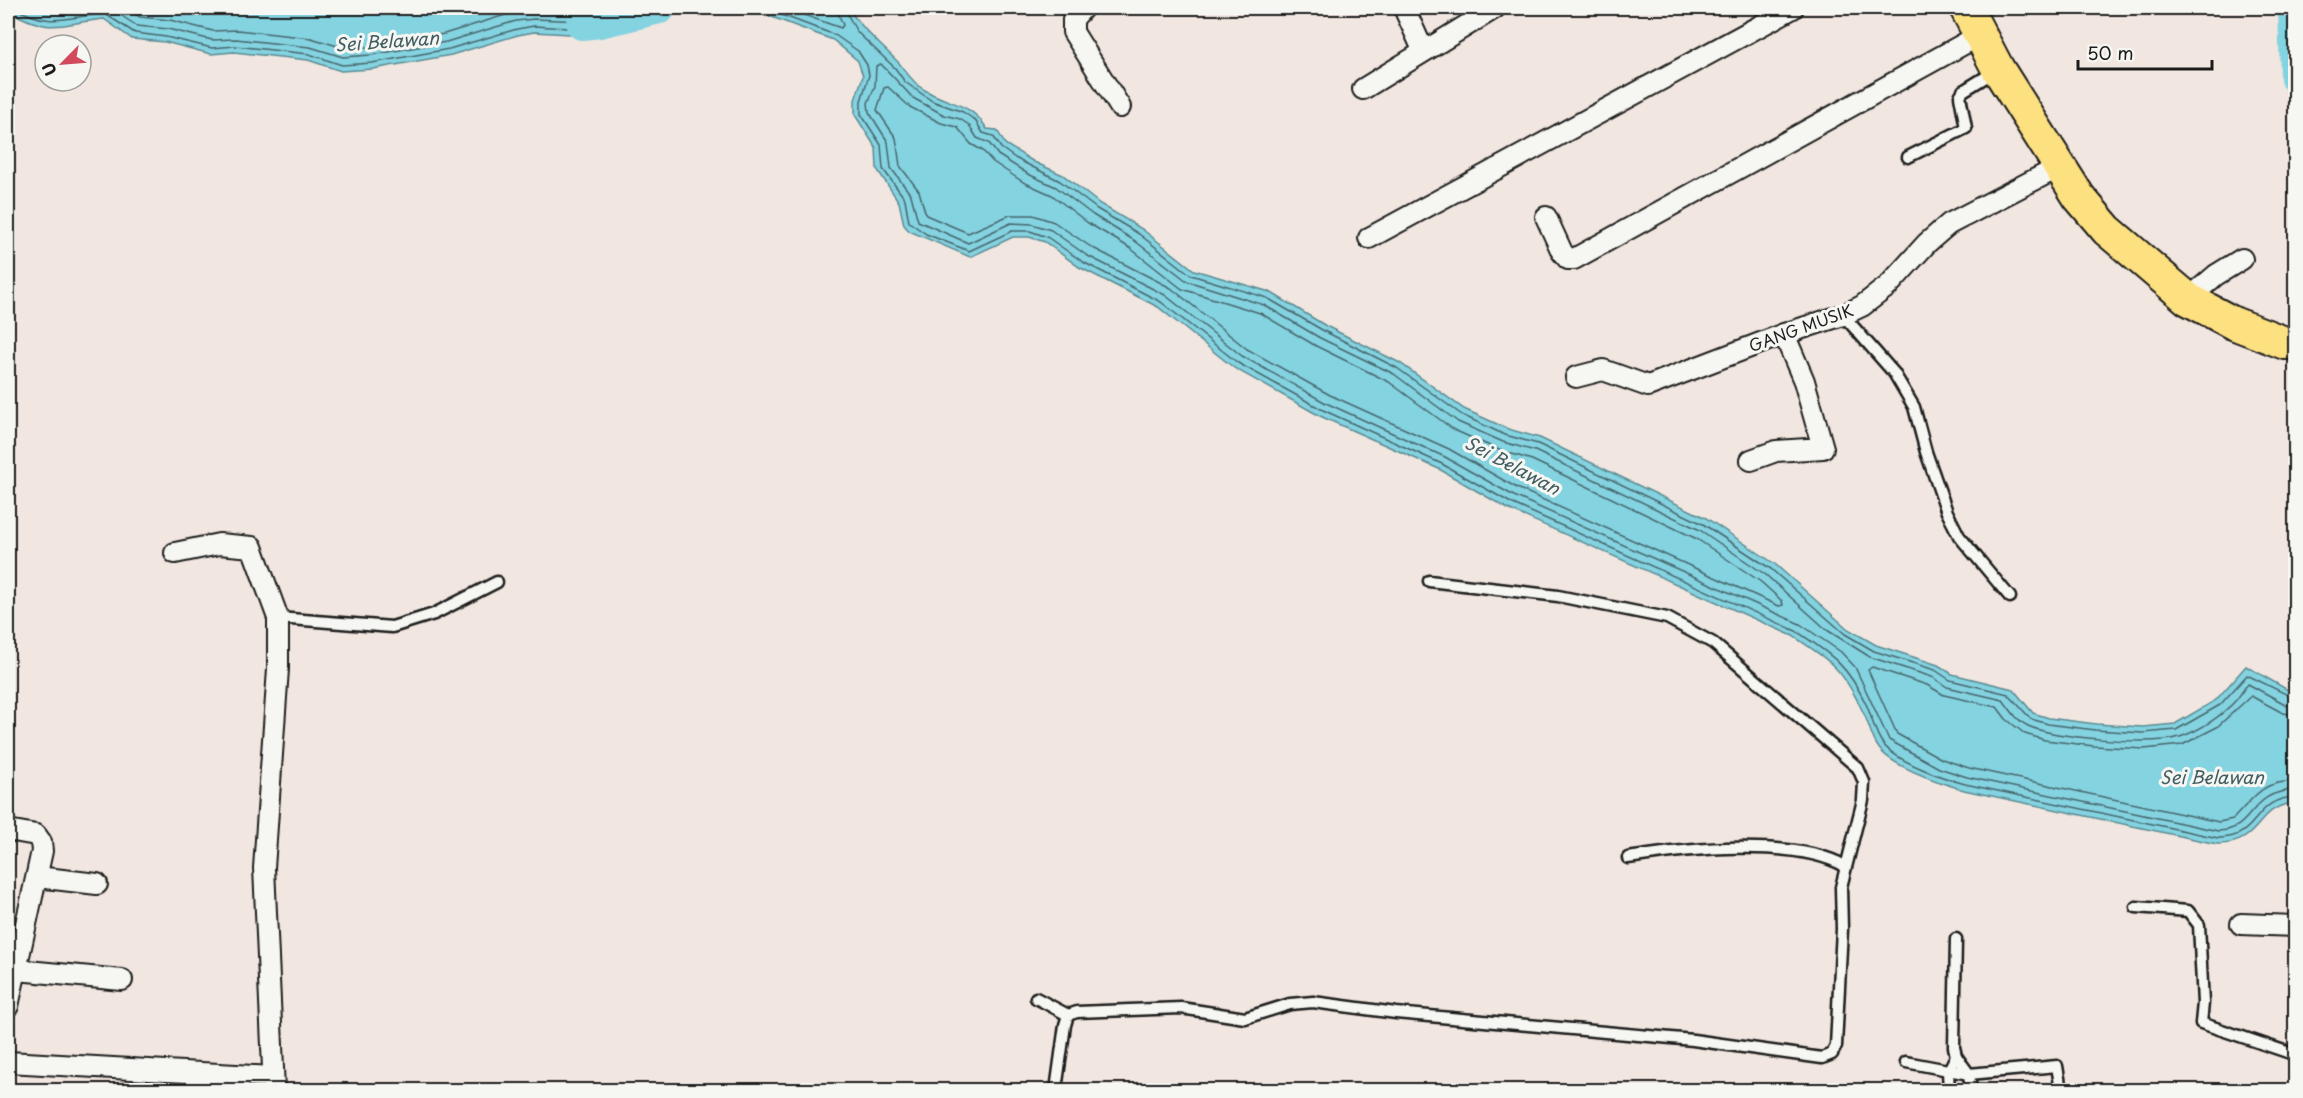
<svg xmlns="http://www.w3.org/2000/svg" width="2303" height="1098" font-family="'Playpen Sans',sans-serif">
<style>
.water{fill:#84d3e1;stroke:#5a8a92;stroke-width:1.5}
.lines{fill:none;stroke-linecap:round;stroke-linejoin:round}
.shore{stroke:#46656b;stroke-width:1.5}
.river{stroke:#84d3e1;stroke-width:32}
.lane-casing{stroke:#1c1c1c;stroke-width:15}
.street-casing{stroke:#1c1c1c;stroke-width:24}
.primary-casing{stroke:#1c1c1c;stroke-width:36}
.lane{stroke:#f6f6f2;stroke-width:10}
.street{stroke:#f6f6f2;stroke-width:20}
.primary{stroke:#fde080;stroke-width:32}
.labels{text-anchor:middle;stroke-width:6;stroke-linejoin:round;paint-order:stroke}
.street-label{font-size:16px;fill:#1c1c1c;stroke:#f6f6f2}
.water-label{font-size:18px;font-style:italic;fill:#405c61;stroke:#f6f6f2}
</style>
<rect width="100%" height="100%" fill="#f2e7e0"/>
<filter id="ink" filterUnits="userSpaceOnUse"><feTurbulence type="fractalNoise" baseFrequency=".0167" numOctaves="2"/><feDisplacementMap in="SourceGraphic" scale="12" xChannelSelector="R" yChannelSelector="G"/><feConvolveMatrix kernelMatrix="1 2 1 2 8 2 1 2 1" color-interpolation-filters="sRGB"/></filter>
<g filter="url(#ink)">
<g class="water">
<path d="M 8,8 L 665,8 L 651,16 L 629,13 L 617,22 L 587,35 L 534,32 L 518,35 L 451,55 L 373,69 L 341,71 L 308,60 L 234,52 L 211,54 L 165,42 L 132,39 L 104,19 C 56,24 55,35 8,11 Z"/>
<path d="M 748,8 L 848,8 C 862,29 880,44 898,62 C 906,71 912,82 923,89 C 948,105 970,101 987,129 L 997,130 L 1005,144 L 1034,162 L 1063,175 L 1100,204 L 1142,229 L 1194,270 L 1270,292 L 1326,326 L 1400,363 L 1464,409 L 1508,429 L 1540,438 L 1706,518 L 1775,564 L 1848,629 L 1876,645 L 1938,665 L 1952,674 L 2013,689 L 2033,713 L 2049,718 L 2096,724 L 2143,727 L 2175,724 L 2216,700 L 2246,666 L 2295,694 L 2295,803 C 2254,806 2263,845 2217,844 L 1964,790 C 1941,783 1891,767 1878,747 C 1871,737 1869,723 1863,712 C 1843,669 1832,662 1793,636 L 1508,509 L 1439,469 L 1320,416 L 1234,368 L 1158,307 L 1079,267 L 1045,242 L 1029,237 L 1013,237 L 970,257 L 909,231 L 904,225 L 899,202 L 877,169 L 876,148 L 855,115 L 855,100 L 863,76 L 858,61 L 833,40 Z"/>
</g>
<g class="lines">
<g class="shore">
<path d="M 14,8 C 56,29 63,16 105,14 L 135,33 L 166,37 L 212,48 L 235,46 L 309,54 L 342,65 L 372,63 L 449,49 L 517,29 L 534,26 L 586,29 L 614,17 L 626,8"/>
<path d="M 110,8 L 137,26 L 168,29 L 212,40 L 236,39 L 310,47 L 343,57 L 371,55 L 446,42 L 516,21 L 534,19 L 585,21 L 614,8"/>
<path d="M 126,8 L 140,17 L 170,20 L 213,31 L 237,30 L 311,38 L 344,48 L 370,47 L 444,34 L 515,12 L 534,10 L 584,12 L 596,8"/>
<path d="M 763,8 L 835,35 L 858,51 L 867,65 L 869,75 L 861,101 L 861,114 L 881,145 L 883,169 L 905,199 L 909,222 L 926,234 L 969,251 L 1012,231 L 1030,231 L 1047,237 L 1083,262 L 1161,302 L 1238,363 L 1323,410 L 1442,464 L 1511,503 L 1796,631 C 1833,656 1847,664 1867,706 C 1872,718 1875,734 1883,744 C 1897,762 1943,778 1965,784 L 2218,838 C 2261,839 2251,798 2296,797"/>
<path d="M 784,8 L 841,28 L 843,25 L 836,8"/>
<path d="M 844,8 L 857,32 L 895,68 L 905,82 L 932,101 L 963,112 L 975,120 L 983,133 L 993,136 L 1001,148 L 1015,158 L 1060,181 L 1097,209 L 1139,234 L 1191,275 L 1267,298 L 1324,331 L 1397,368 L 1462,415 L 1505,435 L 1538,444 L 1703,524 L 1771,569 L 1845,634 L 1874,651 L 1935,670 L 1950,680 L 2008,694 L 2031,719 L 2048,724 L 2095,730 L 2143,733 L 2176,730 L 2220,705 L 2247,675 L 2296,699"/>
<path d="M 888,87 L 910,107 L 941,123 L 957,127 L 971,144 L 983,151 L 993,162 L 1023,182 L 1052,195 L 1088,223 L 1130,248 L 1182,289 L 1260,313 L 1316,346 L 1389,382 L 1454,430 L 1499,450 L 1532,460 L 1697,539 L 1761,582 L 1782,601 L 1783,605 L 1779,606 L 1517,488 L 1449,449 L 1330,395 L 1247,349 L 1171,288 L 1091,247 L 1054,222 L 1033,215 L 1010,215 L 968,233 L 926,215 L 919,191 L 900,166 L 896,138 L 877,110 L 884,88 Z"/>
<path d="M 2296,706 L 2287,705 L 2248,684 C 2244,688 2241,694 2237,699 C 2223,715 2201,730 2180,737 C 2152,746 2055,738 2028,726 C 2017,721 2010,709 2003,700 L 1947,687 L 1932,677 L 1870,657 L 1827,630 L 1766,575 L 1700,530 L 1535,451 L 1503,442 L 1458,422 L 1394,374 L 1320,338 L 1264,305 L 1187,281 L 1135,241 L 1093,215 L 1056,187 L 1028,174 L 998,155 L 989,143 L 977,138 L 969,125 L 960,119 L 944,115 L 913,98 L 881,64 L 876,66 L 875,86 L 868,103 L 869,112 L 888,142 L 891,168 L 911,195 L 918,221 L 968,243 L 1011,223 L 1032,224 L 1051,230 L 1086,255 L 1165,295 L 1242,356 L 1326,403 L 1445,457 L 1514,496 L 1800,624 L 1841,652 L 1855,667 L 1889,740 L 1939,768 L 1967,777 L 2218,831 C 2256,831 2246,791 2296,790"/>
<path d="M 2296,715 L 2283,713 L 2251,696 L 2217,727 L 2182,745 L 2144,749 L 2094,746 L 2045,740 L 2025,734 L 2006,719 L 1997,707 L 1944,695 L 1927,685 L 1872,667 L 1868,670 L 1897,734 L 1942,759 L 1969,768 L 2219,822 L 2233,819 C 2256,796 2259,782 2296,781"/>
</g>
<g class="river">
<path d="M 2294,8 L 2296,78"/>
<path d="M 582,24 L 600,22 L 660,8"/>
</g>
<g class="lane-casing">
<g id="lane">
<path d="M 1908,157 L 1966,128 L 1960,96 L 1963,91 L 1997,70"/>
<path d="M 1843,315 L 1894,373 L 1914,407 L 1926,452 L 1947,512 L 1959,536 L 2010,597"/>
<path d="M 278,618 L 392,627 L 434,614 L 497,582"/>
<path d="M 1628,858 C 1685,849 1794,837 1845,866"/>
<path d="M 2136,907 L 2188,911 L 2199,925 L 2203,1003 L 2201,1023 L 2296,1055"/>
<path d="M 1956,939 L 1954,1047 L 1956,1056 L 1969,1074 L 1971,1090"/>
<path d="M 1036,998 L 1068,1015"/>
<path d="M 1906,1062 L 1969,1074 L 2057,1066 L 2061,1090"/>
<path d="M 1056,1090 L 1065,1025 L 1068,1015 L 1077,1012 L 1181,1008 L 1245,1018 L 1290,1004 L 1313,1002 L 1396,1013 L 1693,1040 L 1822,1058 L 1832,1054 L 1836,1046 L 1842,929 L 1841,887 L 1863,800 L 1864,782 L 1858,768 L 1713,643 L 1667,618 L 1558,596 L 1429,581"/>
<path d="M 1949,1090 L 1948,1072 L 1956,1056"/>
</g>
</g>
<g class="street-casing">
<g id="street">
<path d="M 1083,8 L 1073,19 L 1073,32 L 1120,107"/>
<path d="M 1404,8 L 1423,50"/>
<path d="M 1363,89 L 1495,8"/>
<path d="M 1546,217 L 1562,252 L 1568,259 L 1574,259 L 1980,35"/>
<path d="M 1369,238 L 1793,8"/>
<path d="M 2188,299 L 2216,275 L 2242,259"/>
<path d="M 1576,377 L 1603,370 L 1648,386 L 1784,334 L 1843,315 L 1862,306 L 1888,286 L 1927,243 L 1949,224 L 2061,166"/>
<path d="M 1751,460 L 1776,451 L 1823,448 L 1804,381 L 1784,334"/>
<path d="M 175,553 L 219,544 L 252,547 L 278,618 L 278,669 L 264,868 L 274,1090"/>
<path d="M 8,830 L 36,835 L 41,842 L 42,851 L 8,1006"/>
<path d="M 37,877 L 97,884"/>
<path d="M 2241,924 L 2296,926"/>
<path d="M 17,970 L 122,980"/>
<path d="M 8,1062 L 273,1077"/>
</g>
</g>
<g class="primary-casing">
<path id="primary" d="M 1966,8 L 1998,69 L 2079,197 L 2107,230 L 2188,299 L 2233,323 L 2285,343 L 2296,343"/>
</g>
<use href="#lane" class="lane"/>
<use href="#street" class="street"/>
<use href="#primary" class="primary"/>
</g>
</g>
<g class="labels">
<g class="street-label">
<text transform="translate(1801 328) rotate(-20)" y="6">GANG MUSIK</text>
</g>
<g class="water-label">
<text transform="translate(387 42) rotate(-4)" y="6">Sei Belawan</text>
<text transform="translate(1512 466) rotate(28)" y="6">Sei Belawan</text>
<text x="2212" y="784">Sei Belawan</text>
</g>
</g>
<rect width="2303" height="1098" fill="none" stroke="#f6f6f2" stroke-width="30"/>
<rect x="15" y="15" width="2273" height="1068" fill="none" stroke="#1c1c1c" stroke-width="2" filter="url(#ink)"/>
<g transform="translate(63 63) rotate(245)"><circle r="28" fill="#f6f6f2" stroke="#9f9f9c" stroke-width="1.5"/>
<path d="M0-4.5L10 22L0 15L-10 22Z" fill="#d1495b"/>
<text y="-9" font-size="16" font-weight="bold" text-anchor="middle" fill="#1c1c1c">U</text>
</g>
<path d="M2078 60v9h134v-9" fill="none" stroke="#1c1c1c" stroke-width="3"/>
<text x="2087" y="60" font-size="18" fill="#1c1c1c" stroke="#f6f6f2" stroke-width="4.5" paint-order="stroke">50 m</text>
</svg>
